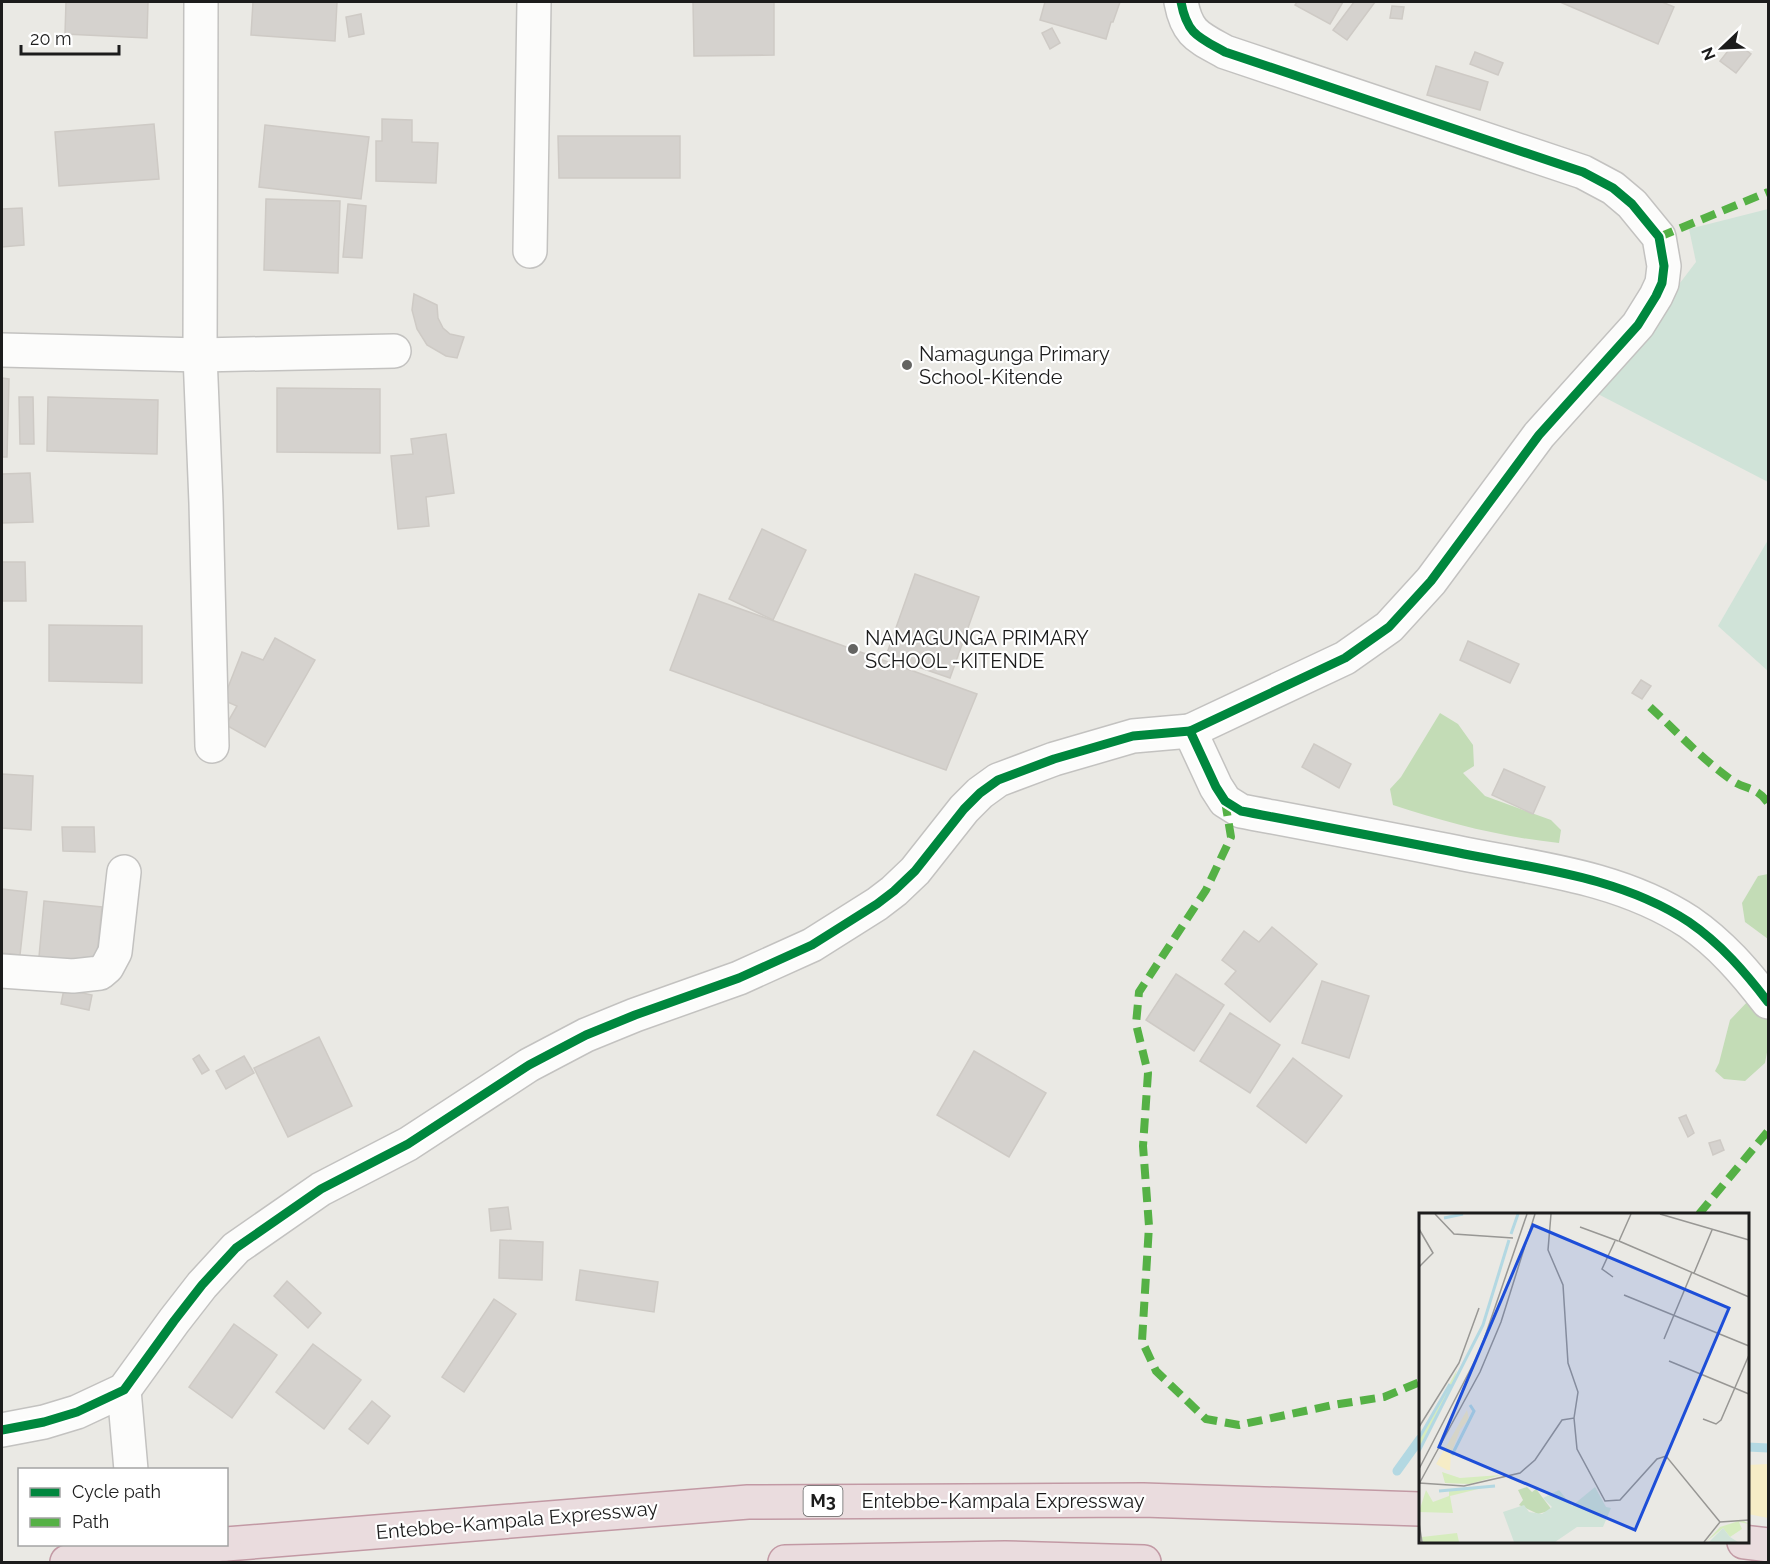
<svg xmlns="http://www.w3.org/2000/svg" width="1770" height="1564" font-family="Raleway,sans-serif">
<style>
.forest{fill:#c3dcb6}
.wetland{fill:#d0e3d8}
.sand{fill:#f6ecc6}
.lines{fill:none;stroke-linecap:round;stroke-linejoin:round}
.stream{stroke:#b3d8e2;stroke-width:9}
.building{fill:#d5d2ce;stroke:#cecac5;stroke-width:1.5}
.street-casing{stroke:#c3c2c0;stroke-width:36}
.highway-casing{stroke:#c299a4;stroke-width:36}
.street{stroke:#fcfcfb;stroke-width:33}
.highway{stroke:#eadcde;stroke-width:33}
.quiet{stroke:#55b145;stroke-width:8;stroke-dasharray:15 8;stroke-linecap:butt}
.cycleway-casing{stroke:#fff;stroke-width:13}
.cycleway{stroke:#00873e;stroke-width:9}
.poi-dot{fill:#646462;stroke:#fff;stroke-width:2}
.labels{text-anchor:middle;stroke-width:4.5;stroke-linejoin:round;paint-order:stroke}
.shield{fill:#fff;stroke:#606060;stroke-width:1.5}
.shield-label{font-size:18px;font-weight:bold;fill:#1c1c1c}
.poi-label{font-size:20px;fill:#1c1c1c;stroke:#fff;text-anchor:start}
.street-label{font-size:20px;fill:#1c1c1c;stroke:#fff}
.inset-river{fill:none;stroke:#b3d8e2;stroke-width:3}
.inset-road{fill:none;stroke:#989794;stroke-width:1.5}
.view{fill:#1d4ed8;fill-opacity:0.15;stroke:#1d4ed8;stroke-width:3}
.inset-edge{fill:none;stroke:#1c1c1c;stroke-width:3}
</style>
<rect width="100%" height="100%" fill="#eae9e4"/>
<g class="forest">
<path d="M 1440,713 L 1458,724 L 1473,745 L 1474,766 L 1463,773 L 1485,796 L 1551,820 L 1561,830 L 1559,843 C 1502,837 1447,823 1393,805 L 1390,789 L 1401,777 Z"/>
<path d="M 1768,874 L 1768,939 L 1745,922 L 1742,903 L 1758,876 Z"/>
<path d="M 1750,999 L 1768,1007 L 1768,1047 L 1765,1063 L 1745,1081 L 1724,1079 L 1715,1071 L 1719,1063 L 1730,1020 Z"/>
</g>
<g class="wetland">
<path d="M 1768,209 L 1768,482 L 1596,393 L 1696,262 L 1689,229 Z"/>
<path d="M 1768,540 L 1768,671 L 1718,626 Z"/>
</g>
<path class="sand" d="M 1768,1464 L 1768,1518 L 1748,1514 L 1748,1465 Z"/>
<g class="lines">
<g class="stream">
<path d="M 1748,1447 L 1768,1448"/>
<path d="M 1397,1471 L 1420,1439"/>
</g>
</g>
<g class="building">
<path d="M 66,2 L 148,2 L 147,38 L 65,34 Z"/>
<path d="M 253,2 L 337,2 L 335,41 L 251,35 Z"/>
<path d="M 693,2 L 774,2 L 774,55 L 694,56 Z"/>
<path d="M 1045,2 L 1120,2 L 1113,22 L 1111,22 L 1106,39 L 1040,20 Z"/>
<path d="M 1297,2 L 1343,2 L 1330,24 L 1295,5 Z"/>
<path d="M 1354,2 L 1375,2 L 1347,40 L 1333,30 Z"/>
<path d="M 1560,2 L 1662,2 L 1674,7 L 1658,44 Z"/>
<path d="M 1392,6 L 1404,7 L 1402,19 L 1390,18 Z"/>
<path d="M 361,14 L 364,34 L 349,37 L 346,17 Z"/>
<path d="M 1052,28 L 1060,43 L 1050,49 L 1042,33 Z"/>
<path d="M 1735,42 L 1751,54 L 1736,73 L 1720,61 Z"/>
<path d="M 1475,52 L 1503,63 L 1498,75 L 1470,64 Z"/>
<path d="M 1436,66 L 1488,82 L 1480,110 L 1427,95 Z"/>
<path d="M 382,119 L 412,120 L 412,142 L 438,143 L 436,183 L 376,181 L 376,141 L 382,141 Z"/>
<path d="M 154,124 L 159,179 L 59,186 L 55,132 Z"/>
<path d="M 265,125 L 369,137 L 361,199 L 259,187 Z"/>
<path d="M 558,136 L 680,136 L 680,178 L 559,178 Z"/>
<path d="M 266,199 L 340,201 L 338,273 L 264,270 Z"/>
<path d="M 348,204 L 366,206 L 362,258 L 343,257 Z"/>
<path d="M 22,208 L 24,245 L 2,247 L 2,209 Z"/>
<path d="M 414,294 L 437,305 L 438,318 L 443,328 L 450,334 L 464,337 L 457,358 L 446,356 L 427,345 L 417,329 L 412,310 Z"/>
<path d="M 2,378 L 9,379 L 7,457 L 2,457 Z"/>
<path d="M 277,388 L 380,389 L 380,453 L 277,452 Z"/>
<path d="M 19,397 L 33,397 L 34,444 L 20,444 Z"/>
<path d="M 48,397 L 158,400 L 157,454 L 47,451 Z"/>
<path d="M 446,434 L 454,493 L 426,497 L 429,526 L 398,529 L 391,456 L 413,454 L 411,439 Z"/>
<path d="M 30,473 L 33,522 L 2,523 L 2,474 Z"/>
<path d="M 762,529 L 806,550 L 773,620 L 729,599 Z"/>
<path d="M 2,562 L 25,562 L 26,601 L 2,601 Z"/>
<path d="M 915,574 L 979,597 L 950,678 L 886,656 Z"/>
<path d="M 699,594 L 977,694 L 946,770 L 670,670 Z"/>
<path d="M 49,625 L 142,626 L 142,683 L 49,681 Z"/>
<path d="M 275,638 L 315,660 L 265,747 L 226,725 L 237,706 L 223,700 L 242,652 L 263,660 Z"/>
<path d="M 1468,641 L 1519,664 L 1510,683 L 1460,660 Z"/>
<path d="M 1641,680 L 1651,686 L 1642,699 L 1632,693 Z"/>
<path d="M 1314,744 L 1351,764 L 1339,788 L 1302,767 Z"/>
<path d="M 1504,769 L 1545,787 L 1533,814 L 1492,795 Z"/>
<path d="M 2,774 L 33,776 L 31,830 L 2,828 Z"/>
<path d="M 62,827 L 94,827 L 95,852 L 63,851 Z"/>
<path d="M 2,889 L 27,892 L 20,955 L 2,953 Z"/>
<path d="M 44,901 L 102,907 L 96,964 L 39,957 Z"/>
<path d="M 1272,927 L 1317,964 L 1270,1022 L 1225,984 L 1236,971 L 1222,960 L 1244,931 L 1259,942 Z"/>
<path d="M 1176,974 L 1224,1005 L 1194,1051 L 1146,1020 Z"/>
<path d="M 1322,981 L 1369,996 L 1349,1058 L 1302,1043 Z"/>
<path d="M 64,989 L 92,995 L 89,1010 L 61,1004 Z"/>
<path d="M 1230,1013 L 1280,1045 L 1250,1093 L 1200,1061 Z"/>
<path d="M 319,1037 L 352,1106 L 288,1137 L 254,1068 Z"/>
<path d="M 974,1051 L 1046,1093 L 1009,1157 L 937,1115 Z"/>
<path d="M 199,1055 L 209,1070 L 202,1074 L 193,1059 Z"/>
<path d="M 244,1056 L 254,1073 L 226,1089 L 216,1071 Z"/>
<path d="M 1293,1058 L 1342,1096 L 1306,1143 L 1257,1106 Z"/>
<path d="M 1686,1115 L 1694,1133 L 1688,1137 L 1679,1118 Z"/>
<path d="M 1720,1140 L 1724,1150 L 1713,1155 L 1709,1143 Z"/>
<path d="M 508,1207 L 511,1229 L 491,1231 L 489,1209 Z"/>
<path d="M 500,1240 L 543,1242 L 542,1280 L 499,1278 Z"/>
<path d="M 580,1270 L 658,1282 L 654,1312 L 576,1300 Z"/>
<path d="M 287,1281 L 321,1313 L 308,1328 L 274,1296 Z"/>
<path d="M 494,1299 L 516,1314 L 464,1392 L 442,1377 Z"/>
<path d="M 234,1324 L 277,1355 L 232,1418 L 189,1387 Z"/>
<path d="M 313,1344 L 361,1380 L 324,1429 L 276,1392 Z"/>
<path d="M 372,1401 L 390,1416 L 368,1444 L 349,1429 Z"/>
</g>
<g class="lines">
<g class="street-casing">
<g id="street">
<path d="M 201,2 L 200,355 L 206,503 L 212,746"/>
<path d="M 1181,2 C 1187,34 1198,37 1225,52 L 1583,172 L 1613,188 L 1632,204 L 1659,237 L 1664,266 L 1662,283 L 1656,296 L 1638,325 L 1539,435 L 1431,581 L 1389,627 L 1345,658 L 1190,731 L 1216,787 L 1225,801 L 1241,811 C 1315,825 1390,839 1464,854 C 1541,869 1622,878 1689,922 C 1721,944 1745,972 1768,1002"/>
<path d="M 530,251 L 534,2"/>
<path d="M 2,350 L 200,355 L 394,351"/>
<path d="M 2,971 L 73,976 L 100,973 L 107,967 L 115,952 L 124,872"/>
<path d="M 124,1390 L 131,1470"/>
<path d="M 2,1430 L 44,1422 L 77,1412 L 124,1390 L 174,1321 L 202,1285 L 236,1248 L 321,1189 L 408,1144 L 529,1065 L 586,1035 L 635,1015 L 739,978 L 812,945 L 877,904 L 894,891 L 915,871 L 964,809 L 980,793 L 998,780 L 1054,759 L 1133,736 L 1190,731"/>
</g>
</g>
<g class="highway-casing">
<g id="highway">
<path d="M 1744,1542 L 1768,1545"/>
<path d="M 226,1544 L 748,1502 L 1143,1500 L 1420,1509"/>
<path d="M 67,1562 L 139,1551 L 224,1544"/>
<path d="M 785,1562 L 1005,1558 L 1144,1562"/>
</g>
</g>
<use href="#street" class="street"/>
<use href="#highway" class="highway"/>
<g class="quiet">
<path d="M 1659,237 L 1768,192"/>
<path d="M 1650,707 C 1676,731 1701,758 1730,779 C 1744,790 1757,786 1768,803"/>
<path d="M 1225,801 L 1231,837 L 1206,890 L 1139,992 L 1136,1024 L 1148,1073 L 1143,1146 L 1149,1226 L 1142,1341 L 1156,1371 L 1206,1419 L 1239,1425 L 1333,1405 L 1384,1397 L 1420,1382"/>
<path d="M 1699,1214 L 1768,1131"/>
</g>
<g class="cycleway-casing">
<g id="cycleway">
<path d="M 1181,2 C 1187,34 1198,37 1225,52 L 1583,172 L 1613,188 L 1632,204 L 1659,237 L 1664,266 L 1662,283 L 1656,296 L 1638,325 L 1539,435 L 1431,581 L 1389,627 L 1345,658 L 1190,731 L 1216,787 L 1225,801 L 1241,811 C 1315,825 1390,839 1464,854 C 1541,869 1622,878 1689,922 C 1721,944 1745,972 1768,1002"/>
<path d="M 2,1430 L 44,1422 L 77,1412 L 124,1390 L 174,1321 L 202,1285 L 236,1248 L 321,1189 L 408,1144 L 529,1065 L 586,1035 L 635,1015 L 739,978 L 812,945 L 877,904 L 894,891 L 915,871 L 964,809 L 980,793 L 998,780 L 1054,759 L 1133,736 L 1190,731"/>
</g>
</g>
<use href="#cycleway" class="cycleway"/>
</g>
<g class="poi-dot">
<circle cx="907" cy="365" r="6"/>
<circle cx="853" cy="649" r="6"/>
</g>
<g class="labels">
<rect class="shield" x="803.5" y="1486" width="39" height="30" rx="4.5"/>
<g class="shield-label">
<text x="823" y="1507">M3</text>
</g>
<g class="poi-label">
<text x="919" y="361">Namagunga Primary<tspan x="919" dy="23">School-Kitende</tspan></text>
<text x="865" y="645">NAMAGUNGA PRIMARY<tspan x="865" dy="23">SCHOOL -KITENDE</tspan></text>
</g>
<g class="street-label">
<text x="1003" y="1508">Entebbe-Kampala Expressway</text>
<text transform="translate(517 1520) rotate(-5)" y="7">Entebbe-Kampala Expressway</text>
</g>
</g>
<g transform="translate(1419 1213)">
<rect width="330" height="330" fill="#eae9e4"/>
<path d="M 38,157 L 35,169 L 0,236 L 0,226 ZM 23,259 L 41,265 L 82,262 L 51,271 L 26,270 ZM 75,272 L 31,283 L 34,300 L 0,299 L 7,277 L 14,289 L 30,283 L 30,278 ZM 323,307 L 330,311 L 320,309 L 323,316 L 311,324 L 304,315 L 287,329 L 301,314 ZM 38,320 L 40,329 L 4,329 L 3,324 Z" fill="#d6ecbe"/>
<path d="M 108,274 L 113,279 L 117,276 L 133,297 L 119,301 L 100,292 L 104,287 L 99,277 Z" fill="#c3dcb6"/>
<path d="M 176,274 L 187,294 L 192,295 L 184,314 L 158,314 L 136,329 L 95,329 L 84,299 L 105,292 L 110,299 L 123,301 L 133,294 L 124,285 L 140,277 L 153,293 ZM 304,315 L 311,324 L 319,329 L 290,329 Z" fill="#d0e3d8"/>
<path d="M 48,197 L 50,206 L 41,217 L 32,241 L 31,257 L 28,257 L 17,251 Z" fill="#f6ecc6"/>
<path class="inset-river" d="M 25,5 L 44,1M 92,21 L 99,1M 0,225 L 31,171M 0,238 L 64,112 L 90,27M 33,242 L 55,198 L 51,192M 20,278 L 76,273"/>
<path class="inset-road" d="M 16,1 L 35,21 L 94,25M 132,1 L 129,37 L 144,72 L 149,150 L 159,179 L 155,205M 212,1 L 200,28 L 330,84M 241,1 L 330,27M 161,14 L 199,28M 0,16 L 14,40 L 0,54M 275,60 L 293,17M 194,64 L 183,56 L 196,28M 205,82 L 330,133M 245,126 L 273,59M 250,148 L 330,181M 284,206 L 297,211 L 302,207 L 330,142M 0,214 L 40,150 L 60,95M 0,256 L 61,138 L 108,1M 0,270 L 45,273 L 101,260 L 116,247 L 143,207 L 155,205 L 158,236 L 186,288 L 201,287 L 238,246 L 247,243 L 301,309M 0,271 L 61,159 L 82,109 L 116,1M 301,309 L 330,307M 0,310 L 3,329M 285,329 L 301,309"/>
<path class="view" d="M 114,12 L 310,95 L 216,317 L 20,234 Z"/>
<rect width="330" height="330" class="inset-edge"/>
</g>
<rect width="1770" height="1564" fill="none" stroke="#1c1c1c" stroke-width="6"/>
<rect x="18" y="1468" width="210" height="78" fill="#ffffff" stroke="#a4a4a4" stroke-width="1.5"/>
<rect x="30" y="1488" width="30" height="9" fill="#00873e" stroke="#a4a4a4" stroke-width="1.5"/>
<text x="72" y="1498" font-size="18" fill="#1c1c1c">Cycle path</text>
<rect x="30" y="1518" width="30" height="9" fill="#55b145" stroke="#a4a4a4" stroke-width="1.5"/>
<text x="72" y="1528" font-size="18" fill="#1c1c1c">Path</text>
<g transform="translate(1722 48) rotate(247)" stroke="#ffffff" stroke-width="4.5" paint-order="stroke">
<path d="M0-4.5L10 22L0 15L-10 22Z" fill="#1c1c1c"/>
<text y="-9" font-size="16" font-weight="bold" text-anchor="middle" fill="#1c1c1c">N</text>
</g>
<path d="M21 45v9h98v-9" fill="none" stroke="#1c1c1c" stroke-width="3"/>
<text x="30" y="45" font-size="18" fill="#1c1c1c" stroke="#ffffff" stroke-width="4.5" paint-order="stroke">20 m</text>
</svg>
